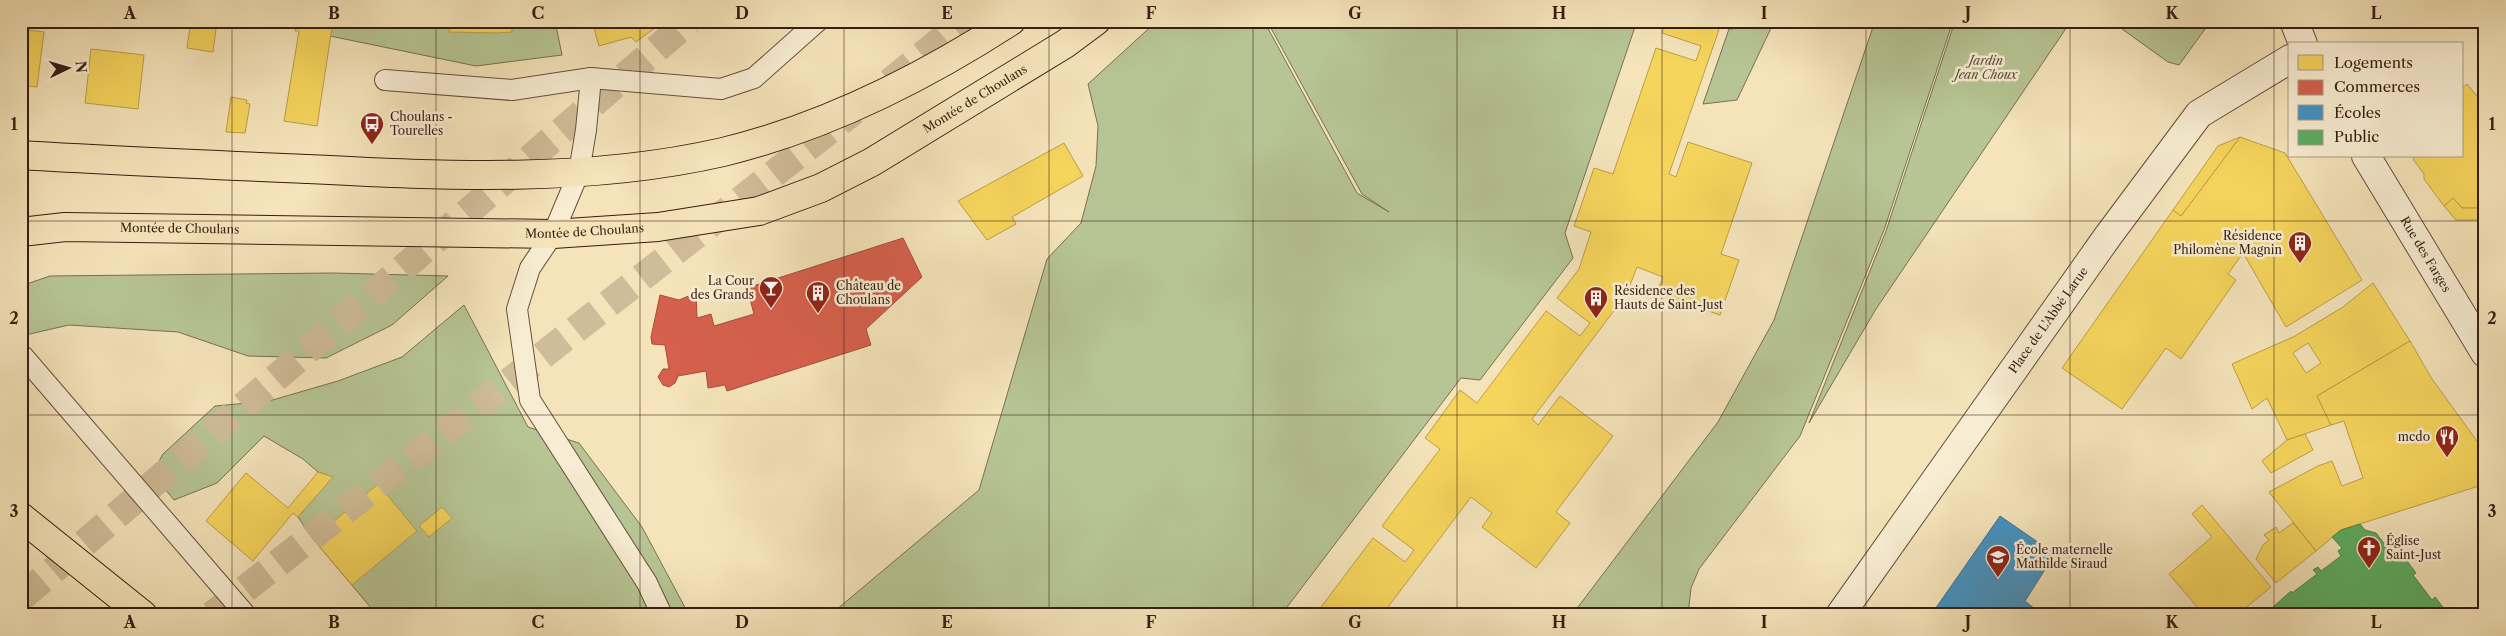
<svg xmlns="http://www.w3.org/2000/svg" width="2506" height="636" font-family="'Libre Caslon Text',serif">
<style>
.green{fill:#b7c594;stroke:#787153}
.homes{fill:#f6d55c;stroke:#bd9e46;fill-rule:evenodd}
.shops{fill:#d6604d;stroke:#a74c3b}
.schools{fill:#4393c3;stroke:#40708e}
.public{fill:#5aae61;stroke:#508249}
.lines{fill:none;stroke-linecap:round;stroke-linejoin:round}
.highway-tunnel{stroke:#cfbc98;stroke-width:28;stroke-dasharray:28 14;stroke-linecap:butt}
.lane-casing{stroke:#674f3c;stroke-width:22}
.street-casing{stroke:#674f3c;stroke-width:30}
.primary-casing{stroke:#381d12;stroke-width:30}
.lane{stroke:#f8edd2;stroke-width:20}
.street{stroke:#f8edd2;stroke-width:28}
.primary{stroke:#f5e4ba;stroke-width:28}
.grid{fill:none;stroke:#381d12;stroke-width:1;stroke-opacity:0.55}
.labels{text-anchor:middle;stroke-width:5;stroke-linejoin:round;paint-order:stroke}
.park-label{font-size:12px;font-style:italic;fill:#5e4f39;stroke:#f8edd2}
.street-label{font-size:12px;fill:#381d12;stroke:#f8edd2}
.poi-label{font-size:12px;fill:#381d12;stroke:#f8edd2;text-anchor:start}
.neatline{fill:none;stroke:#381d12;stroke-width:2}
.grid-label{font-size:16px;text-anchor:middle;font-weight:bold;fill:#381d12}
</style>
<rect width="100%" height="100%" fill="#f5e4ba"/>
<filter id="stains"><feTurbulence type="fractalNoise" baseFrequency=".004" numOctaves="4"/><feColorMatrix values="0 0 0 0 .2 0 0 0 0 .09 0 0 0 0 .02 0 0 0 .5 -.17"/></filter>
<radialGradient id="worn" r=".72"><stop offset=".6" stop-color="#630" stop-opacity="0"/><stop offset="1" stop-color="#630" stop-opacity=".3"/></radialGradient>
<g class="green">
<path d="M 333,21 L 555,21 L 562,55 L 476,66 L 330,36 Z"/>
<path d="M 1157,21 L 1264,21 L 1357,193 L 1389,212 L 1362,194 L 1267,21 L 1637,21 L 1565,233 L 1573,258 L 1480,380 L 1461,378 L 1281,615 L 830,615 L 979,490 L 1047,259 L 1081,223 L 1096,166 L 1098,126 L 1088,84 Z"/>
<path d="M 1875,21 L 1953,21 L 1884,230 L 1800,436 L 1699,569 L 1691,588 L 1688,615 L 1572,615 L 1718,422 L 1774,320 Z"/>
<path d="M 1955,21 L 2071,21 L 1876,309 L 1809,423 L 1886,231 Z"/>
<path d="M 2111,21 L 2202,21 L 2205,29 L 2179,65 L 2168,62 Z"/>
<path d="M 1772,26 L 1737,100 L 1703,104 L 1729,29 Z"/>
<path d="M 333,273 L 448,276 L 392,325 L 326,358 L 248,356 L 178,332 L 69,325 L 21,336 L 21,286 L 50,276 Z"/>
<path d="M 464,305 L 528,427 L 579,443 L 642,527 L 689,615 L 377,615 L 313,539 L 298,517 L 332,477 L 318,472 L 303,459 L 264,436 L 217,483 L 174,500 L 152,473 L 163,454 L 215,406 L 269,401 L 338,381 L 402,357 Z"/>
</g>
<g class="homes">
<path d="M 191,21 L 217,21 L 213,52 L 187,48 Z"/>
<path d="M 297,21 L 333,21 L 317,126 L 284,121 L 299,31 L 295,31 Z"/>
<path d="M 452,21 L 456,21 L 512,29 L 512,32 L 496,33 L 449,32 Z"/>
<path d="M 456,21 L 514,21 L 512,29 Z"/>
<path d="M 592,21 L 664,21 L 636,42 L 631,37 L 599,46 Z"/>
<path d="M 1666,21 L 1722,21 L 1669,174 L 1676,177 L 1688,142 L 1752,163 L 1721,254 L 1739,260 L 1720,315 L 1657,293 L 1663,277 L 1637,267 L 1626,295 L 1532,419 L 1538,425 L 1560,396 L 1613,436 L 1556,512 L 1570,523 L 1536,568 L 1482,527 L 1492,513 L 1471,497 L 1382,615 L 1315,615 L 1373,538 L 1405,562 L 1414,550 L 1382,526 L 1440,449 L 1425,438 L 1460,390 L 1477,403 L 1546,311 L 1580,336 L 1590,323 L 1557,298 L 1579,269 L 1591,232 L 1574,226 L 1594,168 L 1613,174 L 1656,48 L 1696,61 L 1701,46 L 1662,33 Z"/>
<path d="M 21,29 L 44,32 L 37,87 L 21,85 Z"/>
<path d="M 91,49 L 144,55 L 138,109 L 85,103 Z"/>
<path d="M 2467,84 L 2485,106 L 2485,208 L 2462,208 L 2453,198 L 2444,206 L 2424,179 L 2424,174 L 2413,159 L 2416,156 L 2462,156 L 2462,88 Z"/>
<path d="M 231,97 L 247,100 L 246,103 L 250,104 L 245,133 L 226,132 Z"/>
<path d="M 2240,137 L 2285,153 L 2362,280 L 2286,327 L 2243,253 L 2228,274 L 2236,280 L 2181,359 L 2166,348 L 2122,409 L 2062,368 L 2173,210 L 2181,216 Z"/>
<path d="M 2240,137 L 2181,216 L 2173,210 L 2218,146 Z"/>
<path d="M 1064,143 L 1083,176 L 1012,217 L 1016,224 L 987,240 L 958,201 Z"/>
<path d="M 2453,198 L 2462,208 L 2485,208 L 2485,220 L 2456,220 L 2444,206 Z"/>
<path d="M 2373,283 L 2410,341 L 2317,396 L 2331,425 L 2287,440 L 2267,398 L 2252,409 L 2232,364 L 2295,336 L 2343,307 ZM 2308,343 L 2321,363 L 2306,373 L 2293,353 Z"/>
<path d="M 2410,341 L 2432,379 L 2485,452 L 2485,484 L 2341,530 L 2316,551 L 2269,492 L 2318,466 L 2332,461 L 2342,486 L 2363,478 L 2344,421 L 2331,425 L 2317,396 Z"/>
<path d="M 2305,434 L 2313,450 L 2271,473 L 2262,461 L 2287,440 Z"/>
<path d="M 318,472 L 333,477 L 298,517 L 293,513 L 253,561 L 206,521 L 246,473 L 288,508 Z"/>
<path d="M 378,484 L 417,531 L 352,585 L 313,539 Z"/>
<path d="M 2202,505 L 2271,587 L 2237,615 L 2204,615 L 2169,574 L 2212,537 L 2192,514 Z"/>
<path d="M 442,507 L 452,518 L 429,537 L 419,526 Z"/>
<path d="M 2293,523 L 2316,551 L 2276,583 L 2256,559 L 2263,545 L 2269,540 L 2264,535 L 2276,527 L 2279,533 Z"/>
</g>
<path class="shops" d="M 903,238 L 922,277 L 866,329 L 871,345 L 727,391 L 725,385 L 708,388 L 706,371 L 678,376 L 675,383 L 669,387 L 663,385 L 658,377 L 663,369 L 669,369 L 665,345 L 652,344 L 651,337 L 660,295 L 679,300 L 696,293 L 697,318 L 711,314 L 714,326 L 754,314 L 747,288 Z"/>
<path class="schools" d="M 2000,516 L 2055,554 L 2025,601 L 2041,614 L 1931,615 Z"/>
<path class="public" d="M 2360,524 L 2365,530 L 2376,533 L 2395,558 L 2401,553 L 2416,573 L 2413,575 L 2432,600 L 2435,597 L 2449,615 L 2264,615 L 2291,591 L 2292,593 L 2317,574 L 2313,570 L 2318,567 L 2321,571 L 2341,556 L 2338,551 L 2342,548 L 2332,537 L 2341,530 Z"/>
<g class="lines">
<g class="highway-tunnel">
<path d="M 890,82 L 964,21"/>
<path d="M 21,598 L 689,21"/>
<path d="M 212,615 L 854,111"/>
</g>
<g class="lane-casing">
<g id="lane">
<path d="M 591,78 L 721,89 L 754,78 L 818,21"/>
<path d="M 385,80 L 512,90 L 591,78 L 586,130 L 579,172 L 553,234 L 530,268 L 517,309 L 530,400 L 647,583 L 662,615"/>
<path d="M 21,357 L 23,356 L 246,615"/>
</g>
</g>
<g class="street-casing">
<g id="street">
<path d="M 2294,21 L 2303,44"/>
<path id="s1" d="M 2366,156 L 2485,353"/>
<path id="s2" d="M 1840,615 L 2108,236 L 2199,114 L 2290,59"/>
</g>
</g>
<g class="primary-casing">
<g id="primary">
<path d="M 21,155 C 117,161 213,165 308,169 C 445,176 588,183 723,152 C 826,127 923,78 1011,21"/>
<path id="s3" d="M 21,232 L 65,227 L 553,234 L 658,227 L 759,211 L 821,188 L 872,162 L 1065,44 L 1096,21"/>
<path d="M 21,517 L 143,615"/>
</g>
</g>
<use href="#lane" class="lane"/>
<use href="#street" class="street"/>
<use href="#primary" class="primary"/>
</g>
<path class="grid" d="M 232,21 L 232,615M 436,21 L 436,615M 640,21 L 640,615M 844,21 L 844,615M 1049,21 L 1049,615M 1253,21 L 1253,615M 1457,21 L 1457,615M 1662,21 L 1662,615M 1866,21 L 1866,615M 2070,21 L 2070,615M 2274,21 L 2274,615M 21,221 L 2485,221M 21,415 L 2485,415"/>
<defs>
<g id="bus-pin" transform="scale(1.25)"><path d="M0 17L-7.5 6A9.5 9.5 0 1 1 7.5 6Z" fill="#8f2418" stroke="#f8edd2"/><path d="M-5-6H5V4H4V6H2V4H-2V6H-4V4H-5ZM-3.5-4V0h7V-4ZM-3.5 1.2v1.5H-2V1.2ZM2 1.2v1.5H3.5V1.2Z" fill="#fff"/></g>
<g id="building-pin" transform="scale(1.25)"><path d="M0 17L-7.5 6A9.5 9.5 0 1 1 7.5 6Z" fill="#8f2418" stroke="#f8edd2"/><path d="M-4-6H4V6H1V3H-1V6H-4ZM-2.5-4.3h1.7v1.8h-1.7ZM.8-4.3h1.7v1.8H.8ZM-2.5-1h1.7V.8h-1.7ZM.8-1h1.7V.8H.8Z" fill="#fff"/></g>
<g id="bar-pin" transform="scale(1.25)"><path d="M0 17L-7.5 6A9.5 9.5 0 1 1 7.5 6Z" fill="#8f2418" stroke="#f8edd2"/><path d="M-6-5H6L.8 .8V4.5H3.5V6h-7V4.5H-.8V.8Z" fill="#fff"/></g>
<g id="restaurant-pin" transform="scale(1.25)"><path d="M0 17L-7.5 6A9.5 9.5 0 1 1 7.5 6Z" fill="#8f2418" stroke="#f8edd2"/><path d="M-5-6h1v4h1v-4h1v4h1v-4h1v5L-1.5 .5V6h-2V.5L-5-1ZM5-6V6H3V1.5H1.5Q1.5-4 5-6Z" fill="#fff"/></g>
<g id="church-pin" transform="scale(1.25)"><path d="M0 17L-7.5 6A9.5 9.5 0 1 1 7.5 6Z" fill="#8f2418" stroke="#f8edd2"/><path d="M-1.2-6h2.4v3.5h3.3v2.4h-3.3V6h-2.4V-.1h-3.3v-2.4h3.3Z" fill="#fff"/></g>
<g id="school-pin" transform="scale(1.25)"><path d="M0 17L-7.5 6A9.5 9.5 0 1 1 7.5 6Z" fill="#8f2418" stroke="#f8edd2"/><path d="M0-5L7-2L0 1L-7-2ZM-4 1L0 2.5L4 1V4Q0 6-4 4Z" fill="#fff"/></g>
</defs>
<g fill-rule="evenodd">
<use href="#bus-pin" x="372" y="124"/>
<use href="#building-pin" x="2300" y="243"/>
<use href="#bar-pin" x="771" y="288"/>
<use href="#building-pin" x="818" y="293"/>
<use href="#building-pin" x="1596" y="298"/>
<use href="#restaurant-pin" x="2447" y="437"/>
<use href="#church-pin" x="2369" y="548"/>
<use href="#school-pin" x="1998" y="557"/>
</g>
<g class="labels">
<g class="park-label">
<text x="1986" y="65">Jardin<tspan x="1986" dy="14">Jean Choux</tspan></text>
</g>
<g class="street-label">
<text dy="4" stroke="none"><textPath href="#s3" startOffset="984">Montée de Choulans</textPath></text>
<text dy="4" stroke="none"><textPath href="#s3" startOffset="159">Montée de Choulans</textPath></text>
<text dy="4" stroke="none"><textPath href="#s3" startOffset="564">Montée de Choulans</textPath></text>
<text dy="4" stroke="none"><textPath href="#s1" startOffset="115">Rue des Farges</textPath></text>
<text dy="4" stroke="none"><textPath href="#s2" startOffset="361">Place de L'Abbé Larue</textPath></text>
</g>
<g class="poi-label">
<text x="390" y="121">Choulans -<tspan x="390" dy="14">Tourelles</tspan></text>
<text x="2282" y="240" text-anchor="end">Résidence<tspan x="2282" dy="14">Philomène Magnin</tspan></text>
<text x="754" y="285" text-anchor="end">La Cour<tspan x="754" dy="14">des Grands</tspan></text>
<text x="836" y="290">Château de<tspan x="836" dy="14">Choulans</tspan></text>
<text x="1614" y="295">Résidence des<tspan x="1614" dy="14">Hauts de Saint-Just</tspan></text>
<text x="2430" y="441" text-anchor="end">mcdo</text>
<text x="2386" y="545">Église<tspan x="2386" dy="14">Saint-Just</tspan></text>
<text x="2016" y="554">École maternelle<tspan x="2016" dy="14">Mathilde Siraud</tspan></text>
</g>
</g>
<rect width="2506" height="636" fill="none" stroke="#f5e4ba" stroke-width="55"/>
<rect x="2288" y="42" width="175" height="115" fill="#f8edd2" stroke="#ab9a85"/>
<rect x="2298" y="55" width="25" height="15" fill="#f6d55c" stroke="#ab9a85"/>
<text x="2334" y="68" font-size="15" fill="#381d12">Logements</text>
<rect x="2298" y="80" width="25" height="15" fill="#d6604d" stroke="#ab9a85"/>
<text x="2334" y="92" font-size="15" fill="#381d12">Commerces</text>
<rect x="2298" y="105" width="25" height="15" fill="#4393c3" stroke="#ab9a85"/>
<text x="2334" y="118" font-size="15" fill="#381d12">Écoles</text>
<rect x="2298" y="130" width="25" height="15" fill="#5aae61" stroke="#ab9a85"/>
<text x="2334" y="142" font-size="15" fill="#381d12">Public</text>
<g transform="translate(68 68) rotate(85)" stroke="#f8edd2" stroke-width="4" paint-order="stroke">
<path d="M0-4L9 19L0 12L-9 19Z" fill="#381d12"/>
<text y="-8" font-size="14" font-weight="bold" text-anchor="middle" fill="#381d12">N</text>
</g>
<rect x="28" y="28" width="2450" height="580" class="neatline"/>
<g class="grid-label">
<text x="130" y="19">A</text>
<text x="334" y="19">B</text>
<text x="538" y="19">C</text>
<text x="742" y="19">D</text>
<text x="947" y="19">E</text>
<text x="1151" y="19">F</text>
<text x="1355" y="19">G</text>
<text x="1559" y="19">H</text>
<text x="1764" y="19">I</text>
<text x="1968" y="19">J</text>
<text x="2172" y="19">K</text>
<text x="2376" y="19">L</text>
<text x="14" y="130">1</text>
<text x="2492" y="130">1</text>
<text x="14" y="324">2</text>
<text x="2492" y="324">2</text>
<text x="14" y="517">3</text>
<text x="2492" y="517">3</text>
<text x="130" y="628">A</text>
<text x="334" y="628">B</text>
<text x="538" y="628">C</text>
<text x="742" y="628">D</text>
<text x="947" y="628">E</text>
<text x="1151" y="628">F</text>
<text x="1355" y="628">G</text>
<text x="1559" y="628">H</text>
<text x="1764" y="628">I</text>
<text x="1968" y="628">J</text>
<text x="2172" y="628">K</text>
<text x="2376" y="628">L</text>
</g>
<rect width="100%" height="100%" filter="url(#stains)"/>
<rect width="100%" height="100%" fill="url(#worn)"/>
</svg>
